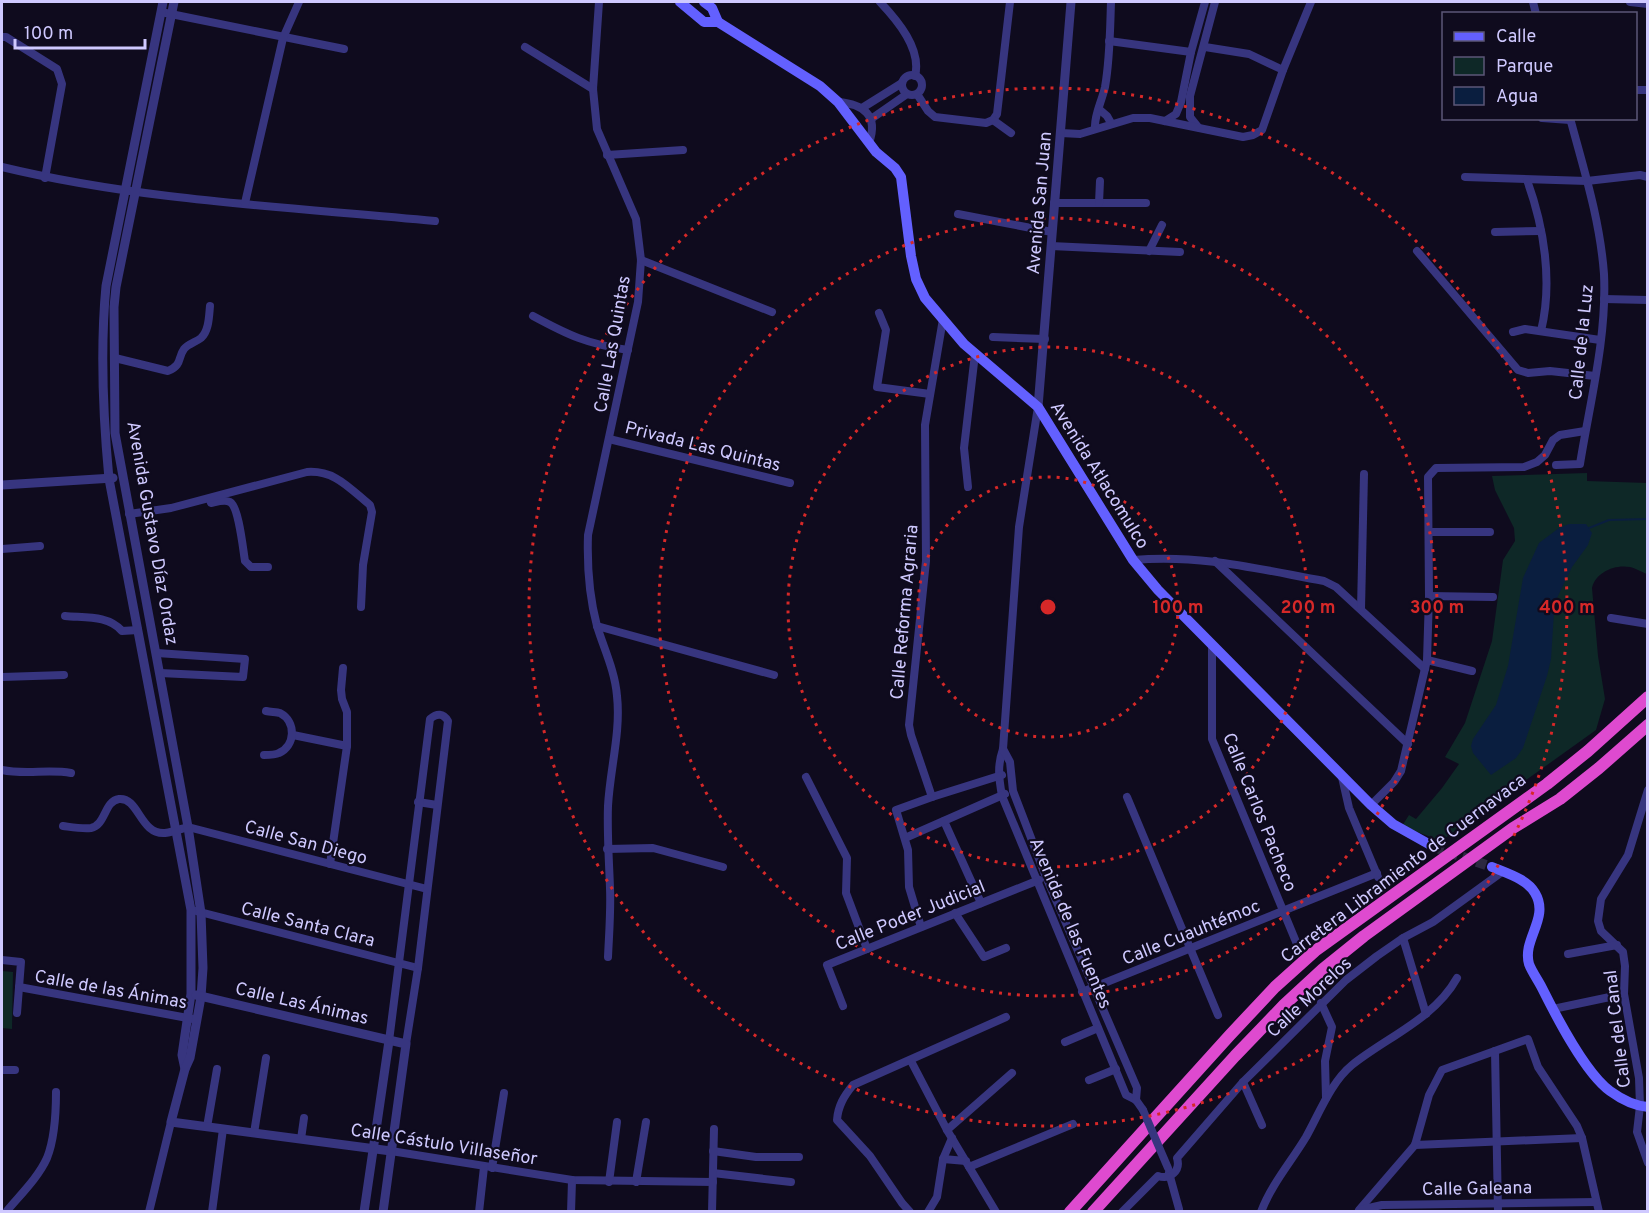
<svg xmlns="http://www.w3.org/2000/svg" width="1649" height="1213" font-family="Overpass,sans-serif">
<style>
.green{fill:#0e2827}
.water{fill:#0a1e3f}
.lines{fill:none;stroke-linecap:round;stroke-linejoin:round}
.stream{stroke:#0a1e3f;stroke-width:2}
.secondary-tunnel{stroke:#2c2840;stroke-width:10;stroke-dasharray:10 5;stroke-linecap:butt}
.minor{stroke:#37357f;stroke-width:8}
.tertiary{stroke:#37357f;stroke-width:9}
.secondary{stroke:#6360ff;stroke-width:10}
.trunk{stroke:#de4acf;stroke-width:12}
.minor-bridge{stroke:#37357f;stroke-width:8}
.ring{fill:none;stroke:#d62828;stroke-width:3;stroke-dasharray:3 6}
.labels{text-anchor:middle;stroke-width:4.5;stroke-linejoin:round;paint-order:stroke}
.street-label{font-size:18px;fill:#cfc9ff;stroke:#0f0b1e}
.centre{fill:#d62828;stroke:#0f0b1e;stroke-width:3}
.ring-label{font-size:18px;text-anchor:middle;font-weight:bold;fill:#d62828;stroke:#0f0b1e;stroke-width:4.5;stroke-linejoin:round;paint-order:stroke}
</style>
<rect width="100%" height="100%" fill="#0f0b1e"/>
<g class="green">
<path d="M 1587,473 L 1587,481 L 1647,483 L 1647,574 C 1642,572 1635,568 1630,567 C 1614,564 1595,573 1592,588 L 1598,656 L 1605,699 L 1596,730 L 1441,841 L 1402,826 L 1409,815 L 1416,819 L 1442,788 L 1459,764 L 1445,757 L 1465,723 L 1492,641 L 1503,560 L 1515,541 L 1514,528 L 1495,490 L 1492,476 Z"/>
<path d="M 2,971 L 13,972 L 12,1029 L 2,1028 Z"/>
</g>
<path class="water" d="M 1569,524 L 1586,524 L 1592,533 L 1588,545 L 1572,567 L 1557,598 L 1554,612 L 1551,659 L 1547,676 L 1523,748 L 1516,758 L 1491,775 L 1473,753 L 1471,746 L 1473,739 L 1496,705 L 1508,666 L 1523,578 L 1539,543 L 1559,528 Z"/>
<g class="lines">
<path class="stream" d="M 1589,528 L 1609,520 L 1648,519"/>
<path class="secondary-tunnel" d="M 1434,847 L 1492,867"/>
<g class="minor">
<path d="M 599,2 L 593,89 L 597,129 L 636,219 L 641,260 L 638,302 L 588,535 C 587,565 589,596 597,626 C 604,649 615,671 617,696 C 621,732 610,769 608,806 C 607,833 609,860 610,888 C 611,911 609,934 608,957"/>
<path d="M 880,2 C 897,20 922,49 915,76"/>
<path d="M 1533,2 L 1536,14"/>
<path d="M 1630,2 L 1648,4"/>
<path d="M 161,12 L 344,49"/>
<path d="M 2,37 L 6,37 L 57,69 L 62,84 L 45,178"/>
<path d="M 1109,41 L 1191,52"/>
<path d="M 525,47 L 593,89"/>
<path d="M 1205,47 L 1249,54 L 1283,70"/>
<circle cx="912" cy="85" r="10"/>
<path d="M 1636,90 L 1648,90"/>
<path d="M 917,94 L 928,111 L 935,117 L 986,123 L 993,120 L 997,114 L 1010,2"/>
<path d="M 838,102 C 863,104 879,115 869,143"/>
<path d="M 862,108 L 902,83"/>
<path d="M 1100,110 L 1107,116 L 1111,123"/>
<path d="M 1542,118 L 1570,120"/>
<path d="M 871,119 L 907,94"/>
<path d="M 993,120 L 1011,133"/>
<path d="M 1165,121 L 1176,114 L 1181,102 L 1191,52 L 1205,2"/>
<path d="M 1198,127 L 1190,117 L 1190,96 L 1215,2"/>
<path d="M 1095,128 C 1094,115 1102,101 1105,87 C 1110,59 1110,30 1111,2"/>
<path d="M 1061,133 L 1080,134 L 1133,118 L 1150,118 L 1243,137 L 1253,135 L 1262,130 L 1283,70 L 1311,2"/>
<path d="M 607,155 L 683,150"/>
<path d="M 2,167 C 143,201 290,207 435,221"/>
<path d="M 1465,177 L 1587,181 L 1640,175 L 1648,177"/>
<path d="M 1527,180 C 1544,227 1553,282 1541,331"/>
<path d="M 245,203 L 283,38 L 299,2"/>
<path d="M 1054,203 L 1146,203"/>
<path d="M 1099,203 L 1100,181"/>
<path d="M 958,214 L 1052,232"/>
<path d="M 1495,232 L 1541,231"/>
<path d="M 1051,246 L 1180,252"/>
<path d="M 1149,251 L 1162,225"/>
<path d="M 1417,251 L 1518,370 L 1528,373 L 1550,371 L 1595,376"/>
<path d="M 641,260 L 772,312"/>
<path d="M 1604,299 L 1648,300"/>
<path d="M 879,313 L 886,330 L 877,387 L 930,394"/>
<path d="M 533,316 C 568,335 587,344 628,350"/>
<path d="M 1513,332 L 1525,329 L 1600,340"/>
<path d="M 993,337 L 1045,339"/>
<path d="M 115,358 L 168,371 C 183,364 177,359 184,349 C 188,344 196,342 201,338 C 209,331 209,316 210,306"/>
<path d="M 1038,407 L 1019,527 L 1003,749 C 997,766 999,779 1002,796 L 1126,1095 L 1136,1100 L 1143,1110"/>
<path d="M 609,439 L 790,483"/>
<path d="M 1556,465 L 1580,464 C 1590,402 1607,337 1604,274 C 1600,220 1584,170 1570,118"/>
<path d="M 968,487 L 964,448 L 975,354"/>
<path d="M 210,500 L 211,503 C 216,502 225,499 230,502 C 239,507 243,550 245,561 L 251,567 L 268,567"/>
<path d="M 129,514 L 171,508 L 307,472 C 335,470 349,488 370,505 L 372,512 L 363,565 L 361,607"/>
<path d="M 1429,532 L 1490,532"/>
<path d="M 2,549 L 40,546"/>
<path d="M 1133,560 C 1201,554 1258,569 1324,581 L 1336,587 L 1425,669"/>
<path d="M 1215,561 L 1408,744"/>
<path d="M 1429,596 L 1493,597"/>
<path d="M 1361,609 L 1364,474"/>
<path d="M 65,616 C 85,618 108,615 122,631 L 138,630"/>
<path d="M 1611,618 L 1648,624"/>
<path d="M 597,626 L 774,675"/>
<path d="M 1212,646 L 1212,739 L 1299,949"/>
<path d="M 157,653 L 245,659 L 243,677 L 160,673"/>
<path d="M 1427,660 L 1472,671"/>
<path d="M 2,677 L 64,675"/>
<path d="M 293,735 L 347,746"/>
<path d="M 1003,749 L 1010,762 L 1013,791 L 1046,877 L 1137,1088 L 1136,1100"/>
<path d="M 264,755 C 269,755 275,755 279,753 C 295,746 297,722 280,713 C 277,712 270,712 266,711"/>
<path d="M 2,770 C 25,775 48,769 71,773"/>
<path d="M 806,777 L 847,858 L 846,893 L 867,949"/>
<path d="M 1342,777 L 1349,808 L 1378,877"/>
<path d="M 1648,790 L 1628,855 L 1601,899 L 1598,921 L 1601,931 L 1623,952 L 1625,966 L 1624,994 L 1639,1078 L 1640,1106 L 1637,1132 L 1648,1163"/>
<path d="M 932,797 L 911,735 L 909,725 L 926,561 L 925,425 L 943,319"/>
<path d="M 1127,797 L 1218,1015"/>
<path d="M 418,802 L 437,805"/>
<path d="M 1371,805 L 1394,782 L 1401,771 L 1427,660 L 1429,596 L 1428,477 L 1436,468 L 1524,467 L 1537,462 L 1545,455 L 1553,440 L 1560,435 L 1585,431"/>
<path d="M 944,821 L 981,903"/>
<path d="M 63,826 C 71,827 82,829 91,828 C 106,825 104,801 119,799 C 139,797 140,835 165,833 C 173,832 181,829 188,827 L 427,889"/>
<path d="M 905,838 L 1005,794"/>
<path d="M 607,849 L 653,848 L 723,867"/>
<path d="M 330,864 L 347,746 L 347,712 L 342,699 L 341,690 L 343,668"/>
<path d="M 196,911 L 418,968"/>
<path d="M 955,913 L 984,957 L 1006,948"/>
<path d="M 921,927 L 909,887 L 908,850 L 896,810 L 932,797 L 1002,775"/>
<path d="M 1403,938 L 1426,1014"/>
<path d="M 1568,954 L 1617,945"/>
<path d="M 2,960 L 21,962 L 17,1013"/>
<path d="M 19,987 L 193,1019"/>
<path d="M 1082,992 L 1377,873"/>
<path d="M 1321,1003 L 1332,1027 L 1325,1061 L 1326,1098"/>
<path d="M 843,1006 L 827,965 L 1039,880"/>
<path d="M 1553,1009 L 1624,994"/>
<path d="M 389,1041 L 430,719 C 437,713 443,713 448,721 L 418,968 L 406,1044"/>
<path d="M 1065,1042 L 1098,1028"/>
<path d="M 1495,1051 L 1498,1212"/>
<path d="M 911,1061 L 947,1130 L 996,1212"/>
<path d="M 2,1070 L 15,1070"/>
<path d="M 1089,1080 L 1116,1069"/>
<path d="M 1243,1082 L 1262,1125"/>
<path d="M 207,1127 L 217,1069"/>
<path d="M 947,1130 L 1012,1073"/>
<path d="M 254,1133 L 266,1058"/>
<path d="M 301,1139 L 304,1118"/>
<path d="M 1415,1145 L 1582,1138"/>
<path d="M 391,1151 L 572,1180 L 713,1182"/>
<path d="M 713,1151 L 756,1157 L 799,1157"/>
<path d="M 943,1159 L 966,1161"/>
<path d="M 969,1167 L 1073,1124"/>
<path d="M 492,1168 L 504,1093"/>
<path d="M 713,1173 L 791,1182"/>
<path d="M 1169,1173 L 1179,1209"/>
<path d="M 609,1182 L 617,1122"/>
<path d="M 636,1182 L 646,1122"/>
<path d="M 1359,1210 L 1415,1145 L 1429,1095 L 1442,1070 L 1528,1039 L 1538,1067 L 1577,1126 L 1582,1138 L 1599,1212"/>
<path d="M 1360,1210 L 1382,1205 L 1596,1202"/>
<path d="M 6,1212 C 20,1195 38,1178 47,1158 C 55,1138 56,1113 56,1092"/>
<path d="M 149,1212 L 171,1122"/>
<path d="M 212,1212 L 223,1129"/>
<path d="M 479,1212 L 484,1167"/>
<path d="M 571,1212 L 572,1180"/>
<path d="M 712,1212 L 714,1129"/>
<path d="M 910,1212 L 902,1203 L 870,1156 L 837,1120 C 838,1106 844,1096 853,1085 L 1006,1017"/>
<path d="M 928,1212 L 937,1197 L 943,1159 L 952,1138"/>
<path d="M 1122,1212 L 1158,1176 C 1170,1180 1181,1171 1177,1158 L 1243,1082 L 1346,980 L 1377,956 L 1403,938 L 1433,922 L 1502,872"/>
<path d="M 1261,1212 C 1271,1185 1291,1162 1306,1137 C 1319,1114 1331,1082 1352,1065 C 1387,1037 1434,1019 1457,978"/>
</g>
<g class="tertiary">
<path d="M 163,2 L 106,286 C 100,349 103,416 109,479 L 191,910 L 191,994 L 182,1055 L 185,1069"/>
<path d="M 174,2 L 116,287 L 114,307 L 115,433 L 188,827 L 201,913 L 203,968 L 201,997 L 190,1058 L 185,1069 L 171,1122 L 391,1151"/>
<path d="M 1038,407 L 1071,2"/>
<path d="M 2,485 L 113,478"/>
<path d="M 196,995 L 406,1044 L 383,1212"/>
<path d="M 364,1212 L 389,1041"/>
</g>
<g class="secondary">
<path d="M 680,2 L 704,22 L 718,22 L 820,86 L 838,102 L 876,152 L 895,168 L 901,177 L 911,256 L 916,279 L 925,298 L 964,344 L 1038,407 L 1133,560 L 1158,590 L 1371,805 L 1393,824 L 1434,847"/>
<path d="M 704,2 L 712,8 L 718,22"/>
<path d="M 1492,867 C 1506,873 1527,879 1535,893 C 1550,918 1522,939 1529,964 C 1532,972 1538,980 1542,988 C 1556,1016 1585,1073 1610,1091 C 1621,1099 1634,1106 1648,1107"/>
</g>
<g class="trunk">
<path d="M 1070,1212 L 1230,1035 L 1275,987 L 1315,951 L 1547,784 L 1588,751 L 1648,697"/>
<path d="M 1093,1212 L 1235,1056 L 1284,1005 L 1323,969 L 1364,936 L 1513,828 L 1560,799 L 1599,768 L 1648,725"/>
</g>
<path class="minor-bridge" d="M 1143,1110 L 1168,1168"/>
</g>
<g class="ring">
<circle cx="1048" cy="607" r="130"/>
<circle cx="1048" cy="607" r="260"/>
<circle cx="1048" cy="607" r="389"/>
<circle cx="1048" cy="607" r="519"/>
</g>
<g class="labels">
<g class="street-label">
<text transform="translate(1039 203) rotate(-85)" y="6">Avenida San Juan</text>
<text transform="translate(1581 342) rotate(-84)" y="6">Calle de la Luz</text>
<text transform="translate(612 344) rotate(-80)" y="6">Calle Las Quintas</text>
<text transform="translate(703 446) rotate(14)" y="6">Privada Las Quintas</text>
<text transform="translate(1100 475) rotate(58)" y="6">Avenida Atlacomulco</text>
<text transform="translate(153 533) rotate(80)" y="6">Avenida Gustavo Díaz Ordaz</text>
<text transform="translate(904 612) rotate(-85)" y="6">Calle Reforma Agraria</text>
<text transform="translate(1260 812) rotate(68)" y="6">Calle Carlos Pacheco</text>
<text transform="translate(306 842) rotate(15)" y="6">Calle San Diego</text>
<text transform="translate(1403 868) rotate(-37)" y="6">Carretera Libramiento de Cuernavaca</text>
<text transform="translate(910 915) rotate(-22)" y="6">Calle Poder Judicial</text>
<text transform="translate(1071 923) rotate(67)" y="6">Avenida de las Fuentes</text>
<text transform="translate(308 924) rotate(14)" y="6">Calle Santa Clara</text>
<text transform="translate(1191 932) rotate(-22)" y="6">Calle Cuauhtémoc</text>
<text transform="translate(111 989) rotate(10)" y="6">Calle de las Ánimas</text>
<text transform="translate(1309 997) rotate(-43)" y="6">Calle Morelos</text>
<text transform="translate(302 1003) rotate(13)" y="6">Calle Las Ánimas</text>
<text transform="translate(1617 1029) rotate(-97)" y="6">Calle del Canal</text>
<text transform="translate(444 1144) rotate(9)" y="6">Calle Cástulo Villaseñor</text>
<text transform="translate(1477 1188) rotate(-1)" y="6">Calle Galeana</text>
</g>
</g>
<circle cx="1048" cy="607" r="9" class="centre"/>
<g class="ring-label">
<text x="1178" y="613">100 m</text>
<text x="1308" y="613">200 m</text>
<text x="1437" y="613">300 m</text>
<text x="1567" y="613">400 m</text>
</g>
<rect width="1649" height="1213" fill="none" stroke="#cfc9ff" stroke-width="6"/>
<rect x="1442" y="12" width="195" height="108" fill="#0f0b1e" stroke="#5c5778" stroke-width="1.5"/>
<rect x="1454" y="32" width="30" height="9" fill="#6360ff" stroke="#5c5778" stroke-width="1.5"/>
<text x="1496" y="42" font-size="18" fill="#cfc9ff">Calle</text>
<rect x="1454" y="57" width="30" height="18" fill="#0e2827" stroke="#5c5778" stroke-width="1.5"/>
<text x="1496" y="72" font-size="18" fill="#cfc9ff">Parque</text>
<rect x="1454" y="87" width="30" height="18" fill="#0a1e3f" stroke="#5c5778" stroke-width="1.5"/>
<text x="1496" y="102" font-size="18" fill="#cfc9ff">Agua</text>
<path d="M15 39v9h130v-9" fill="none" stroke="#cfc9ff" stroke-width="3"/>
<text x="24" y="39" font-size="18" fill="#cfc9ff" stroke="#0f0b1e" stroke-width="4.5" paint-order="stroke">100 m</text>
</svg>
